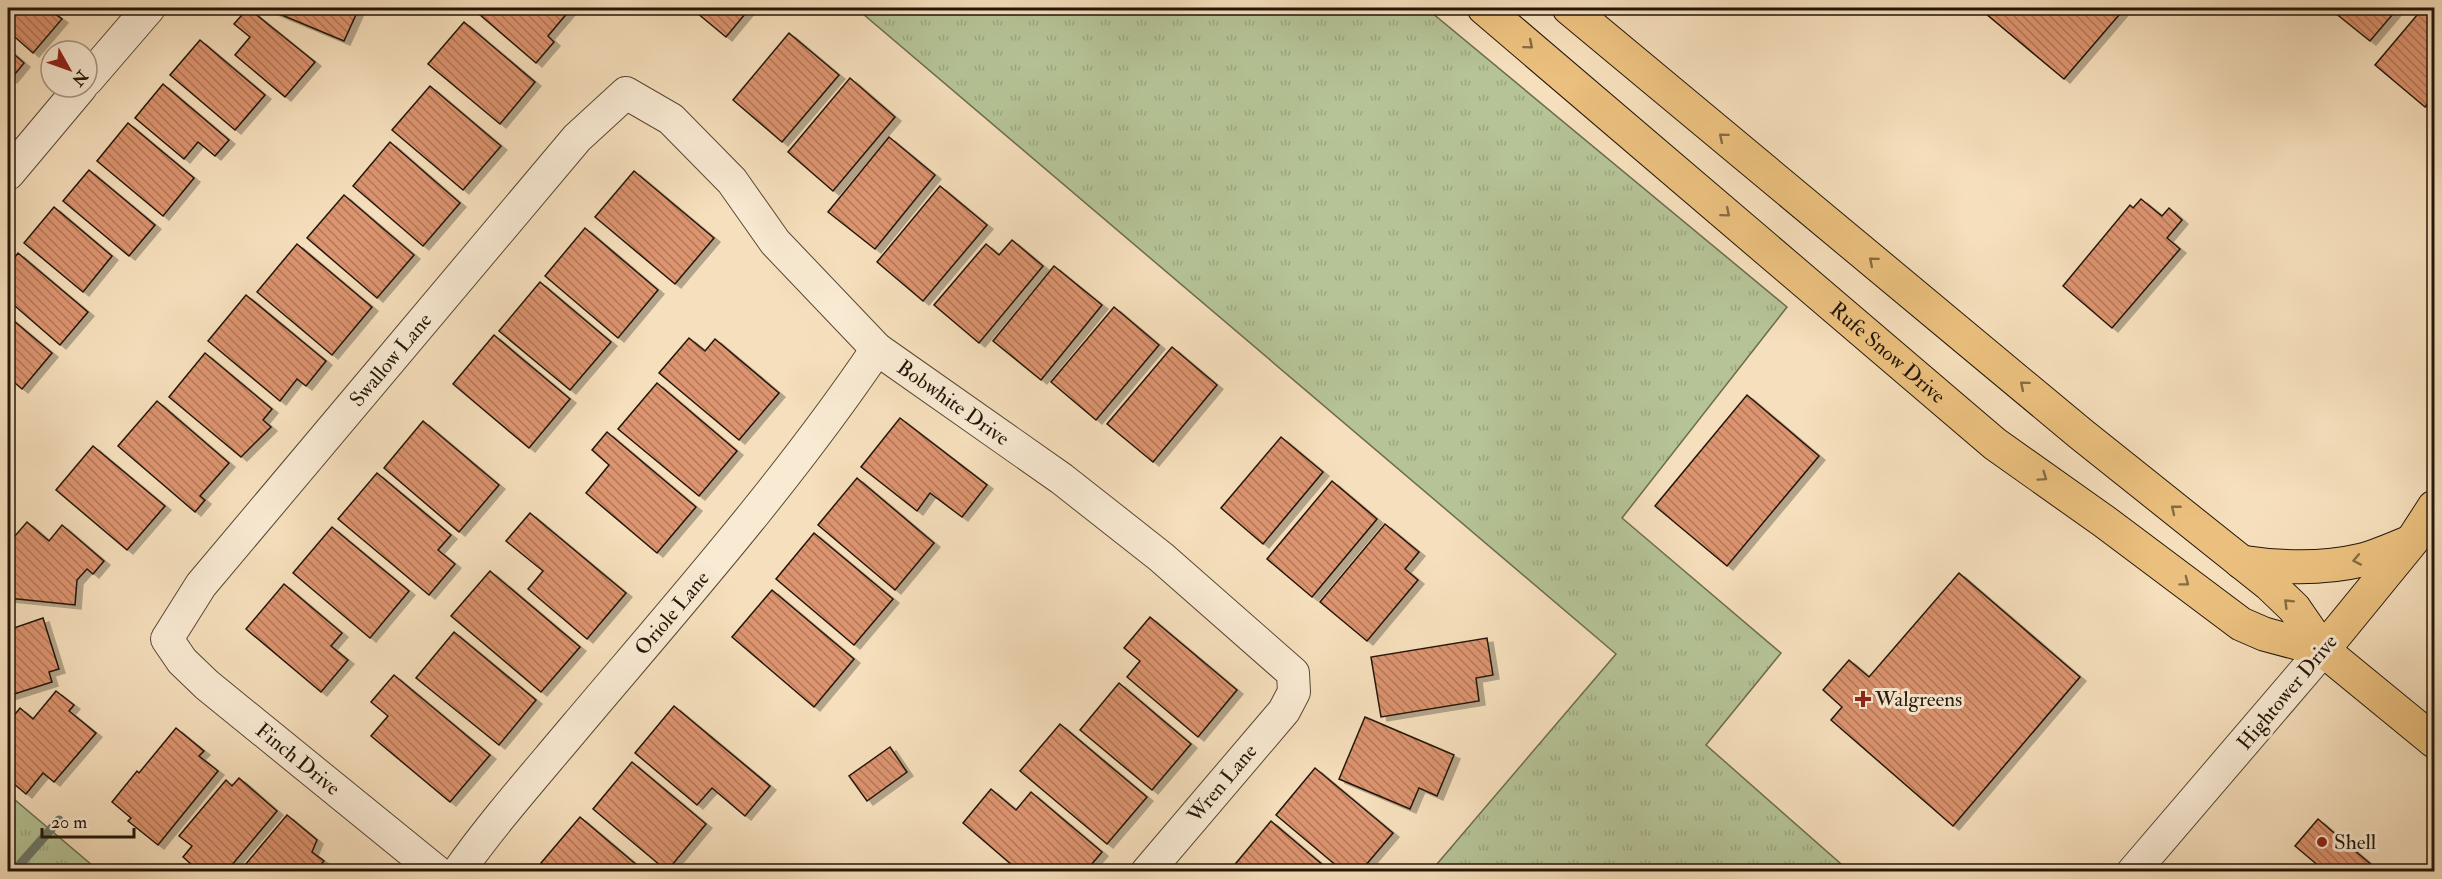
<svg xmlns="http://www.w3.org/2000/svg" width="2442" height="879" font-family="'IM FELL Double Pica',serif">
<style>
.grass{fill:url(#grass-tufts);stroke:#6c6c4f;stroke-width:1.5}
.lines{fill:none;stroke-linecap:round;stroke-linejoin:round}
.stream{stroke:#6c7a6c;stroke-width:9}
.building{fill:url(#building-back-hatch);stroke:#221608;stroke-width:1.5;filter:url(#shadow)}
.minor-casing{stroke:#574835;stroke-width:34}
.major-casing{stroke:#221608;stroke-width:35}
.minor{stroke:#f9ead3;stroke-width:32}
.major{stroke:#ebc07e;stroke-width:33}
.oneway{stroke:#866b43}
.poi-dot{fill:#8f2418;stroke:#f9ead3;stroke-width:2}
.labels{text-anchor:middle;stroke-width:6;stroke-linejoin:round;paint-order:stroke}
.street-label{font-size:21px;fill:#221608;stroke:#f9ead3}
.poi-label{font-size:21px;fill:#221608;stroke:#f9ead3;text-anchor:start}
</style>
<defs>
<pattern id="grass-tufts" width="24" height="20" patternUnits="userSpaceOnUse" patternTransform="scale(1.5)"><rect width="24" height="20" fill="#b5c396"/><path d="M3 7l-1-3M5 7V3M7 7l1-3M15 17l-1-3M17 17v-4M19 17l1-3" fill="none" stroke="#9ba780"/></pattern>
<pattern id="building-back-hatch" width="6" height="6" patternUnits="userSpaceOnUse" patternTransform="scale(1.5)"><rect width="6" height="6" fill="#dd946f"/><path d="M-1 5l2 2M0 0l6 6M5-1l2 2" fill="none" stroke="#b37859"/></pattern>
<filter id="shadow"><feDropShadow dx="6" dy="4" stdDeviation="0" flood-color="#0004"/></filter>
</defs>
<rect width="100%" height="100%" fill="#f6dfbc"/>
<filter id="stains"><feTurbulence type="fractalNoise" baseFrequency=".00333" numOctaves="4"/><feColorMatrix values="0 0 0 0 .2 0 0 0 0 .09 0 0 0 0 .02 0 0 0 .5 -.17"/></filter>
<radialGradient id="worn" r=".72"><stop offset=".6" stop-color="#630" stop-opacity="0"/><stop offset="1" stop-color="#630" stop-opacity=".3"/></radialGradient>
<g class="grass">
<path d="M 856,8 L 1426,8 L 1787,307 L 1622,518 L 1781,653 L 1706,745 L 1849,871 L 1431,871 L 1616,654 Z"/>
<path d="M 8,794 L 99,871 L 8,871 Z"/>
</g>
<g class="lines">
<g class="stream">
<path d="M 8,864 L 17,872"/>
<path d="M 15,870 L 59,820"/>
</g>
</g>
<g class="building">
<path d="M 8,8 L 47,8 L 62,19 L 33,53 L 8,31 Z"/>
<path d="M 248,8 L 315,62 L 285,97 L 235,55 L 250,37 L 234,24 Z"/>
<path d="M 265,8 L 359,8 L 344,41 Z"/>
<path d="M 472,8 L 565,8 L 569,11 L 548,36 L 554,42 L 536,63 Z"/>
<path d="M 691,8 L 750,8 L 726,37 Z"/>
<path d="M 1979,8 L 2125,8 L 2064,79 Z"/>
<path d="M 2329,8 L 2398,8 L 2370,41 Z"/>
<path d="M 2423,8 L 2434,8 L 2434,96 L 2425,107 L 2375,65 Z"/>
<path d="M 464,22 L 535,82 L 500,124 L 428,64 Z"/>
<path d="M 789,33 L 839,75 L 782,142 L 733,100 Z"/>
<path d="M 200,40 L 265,95 L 235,130 L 170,75 Z"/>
<path d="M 8,49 L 24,63 L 11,79 L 8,76 Z"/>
<path d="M 850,78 L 895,117 L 833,191 L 788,152 Z"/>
<path d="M 163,84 L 229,140 L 215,156 L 198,142 L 184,159 L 135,118 Z"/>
<path d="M 430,86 L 501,146 L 463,190 L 392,130 Z"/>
<path d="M 128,123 L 194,178 L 163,216 L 97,161 Z"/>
<path d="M 889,137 L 935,175 L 875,249 L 828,212 Z"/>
<path d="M 390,142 L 460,203 L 423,246 L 353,186 Z"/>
<path d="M 89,170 L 155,225 L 129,256 L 63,201 Z"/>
<path d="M 634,171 L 714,238 L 675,284 L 595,217 Z"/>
<path d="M 940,186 L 987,225 L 923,301 L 877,262 Z"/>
<path d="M 344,195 L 414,255 L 377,298 L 307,238 Z"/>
<path d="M 2141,199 L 2162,216 L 2169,208 L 2182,220 L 2167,238 L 2180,249 L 2112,328 L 2063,286 L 2130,205 L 2133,208 Z"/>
<path d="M 54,207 L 112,256 L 83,292 L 24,243 Z"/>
<path d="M 585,228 L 658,290 L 618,338 L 545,276 Z"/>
<path d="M 1012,240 L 1043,266 L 979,343 L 934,305 L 986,244 L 999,255 Z"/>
<path d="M 297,244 L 372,307 L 332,355 L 257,292 Z"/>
<path d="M 18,253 L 88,312 L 60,345 L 8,300 L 8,266 Z"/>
<path d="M 1054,266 L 1102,305 L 1041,380 L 993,341 Z"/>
<path d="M 540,282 L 611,342 L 570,390 L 499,331 Z"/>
<path d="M 246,295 L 326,361 L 306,386 L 297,379 L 280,401 L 208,341 Z"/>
<path d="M 1114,307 L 1159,345 L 1096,420 L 1051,382 Z"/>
<path d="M 8,316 L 52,353 L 22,389 L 8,377 Z"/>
<path d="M 494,335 L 570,399 L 529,448 L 453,384 Z"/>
<path d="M 689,338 L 705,351 L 715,339 L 779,393 L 739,440 L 659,373 Z"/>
<path d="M 1172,347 L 1217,385 L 1153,462 L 1107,424 Z"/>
<path d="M 205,353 L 272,409 L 263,420 L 271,427 L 241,457 L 169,397 Z"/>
<path d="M 657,383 L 737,451 L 699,496 L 618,429 Z"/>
<path d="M 1747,395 L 1819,456 L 1727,566 L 1655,506 Z"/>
<path d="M 157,401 L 229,463 L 200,496 L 205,500 L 195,512 L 118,446 Z"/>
<path d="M 900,418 L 987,485 L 962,517 L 930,493 L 917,511 L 861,467 Z"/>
<path d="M 423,421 L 499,485 L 459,532 L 384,468 Z"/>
<path d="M 607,432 L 696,507 L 657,553 L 586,493 L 609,465 L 592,450 Z"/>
<path d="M 1281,437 L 1323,472 L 1263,544 L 1221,508 Z"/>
<path d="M 93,446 L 165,506 L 127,550 L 56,490 Z"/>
<path d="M 377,473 L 451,535 L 438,550 L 455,564 L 429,595 L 338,519 Z"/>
<path d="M 857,478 L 934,543 L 895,590 L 818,525 Z"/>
<path d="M 1332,481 L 1377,519 L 1312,597 L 1267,559 Z"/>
<path d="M 530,513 L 626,593 L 587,639 L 528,589 L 543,571 L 506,541 Z"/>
<path d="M 27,522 L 49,541 L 62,525 L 104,561 L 93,574 L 87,569 L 77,580 L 75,605 L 8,598 L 8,544 Z"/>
<path d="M 1385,524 L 1419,552 L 1405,569 L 1418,580 L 1367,641 L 1320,602 Z"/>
<path d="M 332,527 L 409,591 L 370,638 L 293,573 Z"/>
<path d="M 814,533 L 893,599 L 854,645 L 776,579 Z"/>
<path d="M 490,571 L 580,647 L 541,692 L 451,616 Z"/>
<path d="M 1959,573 L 2080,677 L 1953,826 L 1831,720 L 1842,707 L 1823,690 L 1849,660 L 1869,677 Z"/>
<path d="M 284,584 L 342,633 L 331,646 L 348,660 L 321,692 L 246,629 Z"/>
<path d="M 772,590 L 854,659 L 814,707 L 732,637 Z"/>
<path d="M 1150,617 L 1237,690 L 1198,737 L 1127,677 L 1140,661 L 1124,648 Z"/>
<path d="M 43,618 L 59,669 L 49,672 L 52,682 L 8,696 L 8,630 Z"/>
<path d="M 454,632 L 536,700 L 499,745 L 416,678 Z"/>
<path d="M 1487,638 L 1493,675 L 1476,678 L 1479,701 L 1381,717 L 1371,657 Z"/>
<path d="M 394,675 L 490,755 L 450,802 L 371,736 L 388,716 L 371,702 Z"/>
<path d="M 1119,683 L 1191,744 L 1152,790 L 1080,730 Z"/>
<path d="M 56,691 L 74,705 L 69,711 L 96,733 L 54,782 L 43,773 L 26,794 L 8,779 L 8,723 L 20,708 L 33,719 Z"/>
<path d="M 674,706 L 770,786 L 745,816 L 712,788 L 697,805 L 635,753 Z"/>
<path d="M 1365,717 L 1454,755 L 1437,796 L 1419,788 L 1410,809 L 1339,779 Z"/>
<path d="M 1060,724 L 1147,797 L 1107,844 L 1020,771 Z"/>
<path d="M 176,728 L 204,751 L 199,756 L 218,771 L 158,845 L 128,821 L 131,818 L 112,802 L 137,771 L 139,773 Z"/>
<path d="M 890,747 L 907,772 L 867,801 L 849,776 Z"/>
<path d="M 632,762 L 706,824 L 667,871 L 593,809 Z"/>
<path d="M 1315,768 L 1393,833 L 1360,872 L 1344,872 L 1276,815 Z"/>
<path d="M 239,778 L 277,811 L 226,872 L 200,872 L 183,857 L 192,846 L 179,836 L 226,780 L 232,786 Z"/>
<path d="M 991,789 L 1016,810 L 1031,792 L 1102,852 L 1085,872 L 1020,872 L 963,823 Z"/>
<path d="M 287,815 L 317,840 L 312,852 L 324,861 L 315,872 L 239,872 Z"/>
<path d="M 580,817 L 645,872 L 551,872 L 541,863 Z"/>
<path d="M 2318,819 L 2341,839 L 2380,872 L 2326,872 L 2295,846 Z"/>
<path d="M 1271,821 L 1331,872 L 1237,872 L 1232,868 Z"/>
</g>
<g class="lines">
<g class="minor-casing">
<g id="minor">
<path d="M 87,80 L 149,8"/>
<path d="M 8,174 L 81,87"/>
<path id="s1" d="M 437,872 L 207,685 L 182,661 L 167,639 L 201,585 L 577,138 L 626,93 L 671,119 L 732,181 L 775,242 L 877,349 L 1062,479 L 1161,557 L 1293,673 L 1294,692 L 1284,711 L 1147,872"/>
<path id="s2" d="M 458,872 C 494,821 536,774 576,726 C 679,604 787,482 877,349"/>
<path d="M 2133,872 L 2323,650"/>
</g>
</g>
<g class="major-casing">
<g id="major">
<path id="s3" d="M 1484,8 L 1995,444 L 2105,522 L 2241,624 L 2264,634 L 2323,650"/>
<path d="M 1569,8 L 2081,434 L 2269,584 L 2294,608 L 2323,650 L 2434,741"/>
<path d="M 2241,562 C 2280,568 2324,569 2362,560 C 2378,556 2395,548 2410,542"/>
<path d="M 2323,650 L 2412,541 L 2434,507"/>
</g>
</g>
<use href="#minor" class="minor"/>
<use href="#major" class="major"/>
</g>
<defs><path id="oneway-chevron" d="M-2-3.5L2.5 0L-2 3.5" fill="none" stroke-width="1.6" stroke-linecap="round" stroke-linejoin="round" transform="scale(1.5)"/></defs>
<g class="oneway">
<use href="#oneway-chevron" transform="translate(1529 45) rotate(40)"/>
<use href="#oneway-chevron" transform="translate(1723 137) rotate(-140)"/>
<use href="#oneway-chevron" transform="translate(1726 213) rotate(40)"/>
<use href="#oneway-chevron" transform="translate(1873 261) rotate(-140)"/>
<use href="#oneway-chevron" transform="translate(2024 385) rotate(-140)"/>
<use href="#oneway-chevron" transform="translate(2043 477) rotate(35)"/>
<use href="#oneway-chevron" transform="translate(2175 509) rotate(-141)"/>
<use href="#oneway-chevron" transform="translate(2357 560) rotate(169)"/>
<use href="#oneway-chevron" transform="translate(2185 582) rotate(37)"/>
<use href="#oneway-chevron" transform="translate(2288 603) rotate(-135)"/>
</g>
<g class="poi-dot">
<path d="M1860 690h6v6h6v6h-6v6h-6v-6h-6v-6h6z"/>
<circle cx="2322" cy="842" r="6"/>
</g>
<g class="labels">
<g class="street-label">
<text dy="7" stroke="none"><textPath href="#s3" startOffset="531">Rufe Snow Drive</textPath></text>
<text dy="7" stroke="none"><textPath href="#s1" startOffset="716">Swallow Lane</textPath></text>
<text dy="7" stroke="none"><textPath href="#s1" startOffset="1527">Bobwhite Drive</textPath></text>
<text dy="7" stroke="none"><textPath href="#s2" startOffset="336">Oriole Lane</textPath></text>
<text transform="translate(2287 692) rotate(-50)" y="7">Hightower Drive</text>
<text transform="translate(298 759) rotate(39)" y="7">Finch Drive</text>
<text transform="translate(1222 783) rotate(-50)" y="7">Wren Lane</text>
</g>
<g class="poi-label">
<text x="1875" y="706">Walgreens</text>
<text x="2334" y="849">Shell</text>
</g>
</g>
<rect width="2442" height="879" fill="none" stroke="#f6dfbc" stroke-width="30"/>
<rect x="9" y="9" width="2424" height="861" fill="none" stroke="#221608" stroke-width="3"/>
<rect x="15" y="15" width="2412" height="849" fill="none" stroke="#221608" stroke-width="1.5"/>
<g transform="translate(69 69) rotate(130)"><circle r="28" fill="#f9ead3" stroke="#a39582" stroke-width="1.5"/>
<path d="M0-4.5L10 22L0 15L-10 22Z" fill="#8f2418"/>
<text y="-9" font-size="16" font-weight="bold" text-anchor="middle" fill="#221608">N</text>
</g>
<path d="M42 828v9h92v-9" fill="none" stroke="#221608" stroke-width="3"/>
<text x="51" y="828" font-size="18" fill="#221608" stroke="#f9ead3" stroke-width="4.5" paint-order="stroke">20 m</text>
<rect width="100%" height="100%" filter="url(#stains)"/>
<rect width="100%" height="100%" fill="url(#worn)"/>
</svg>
